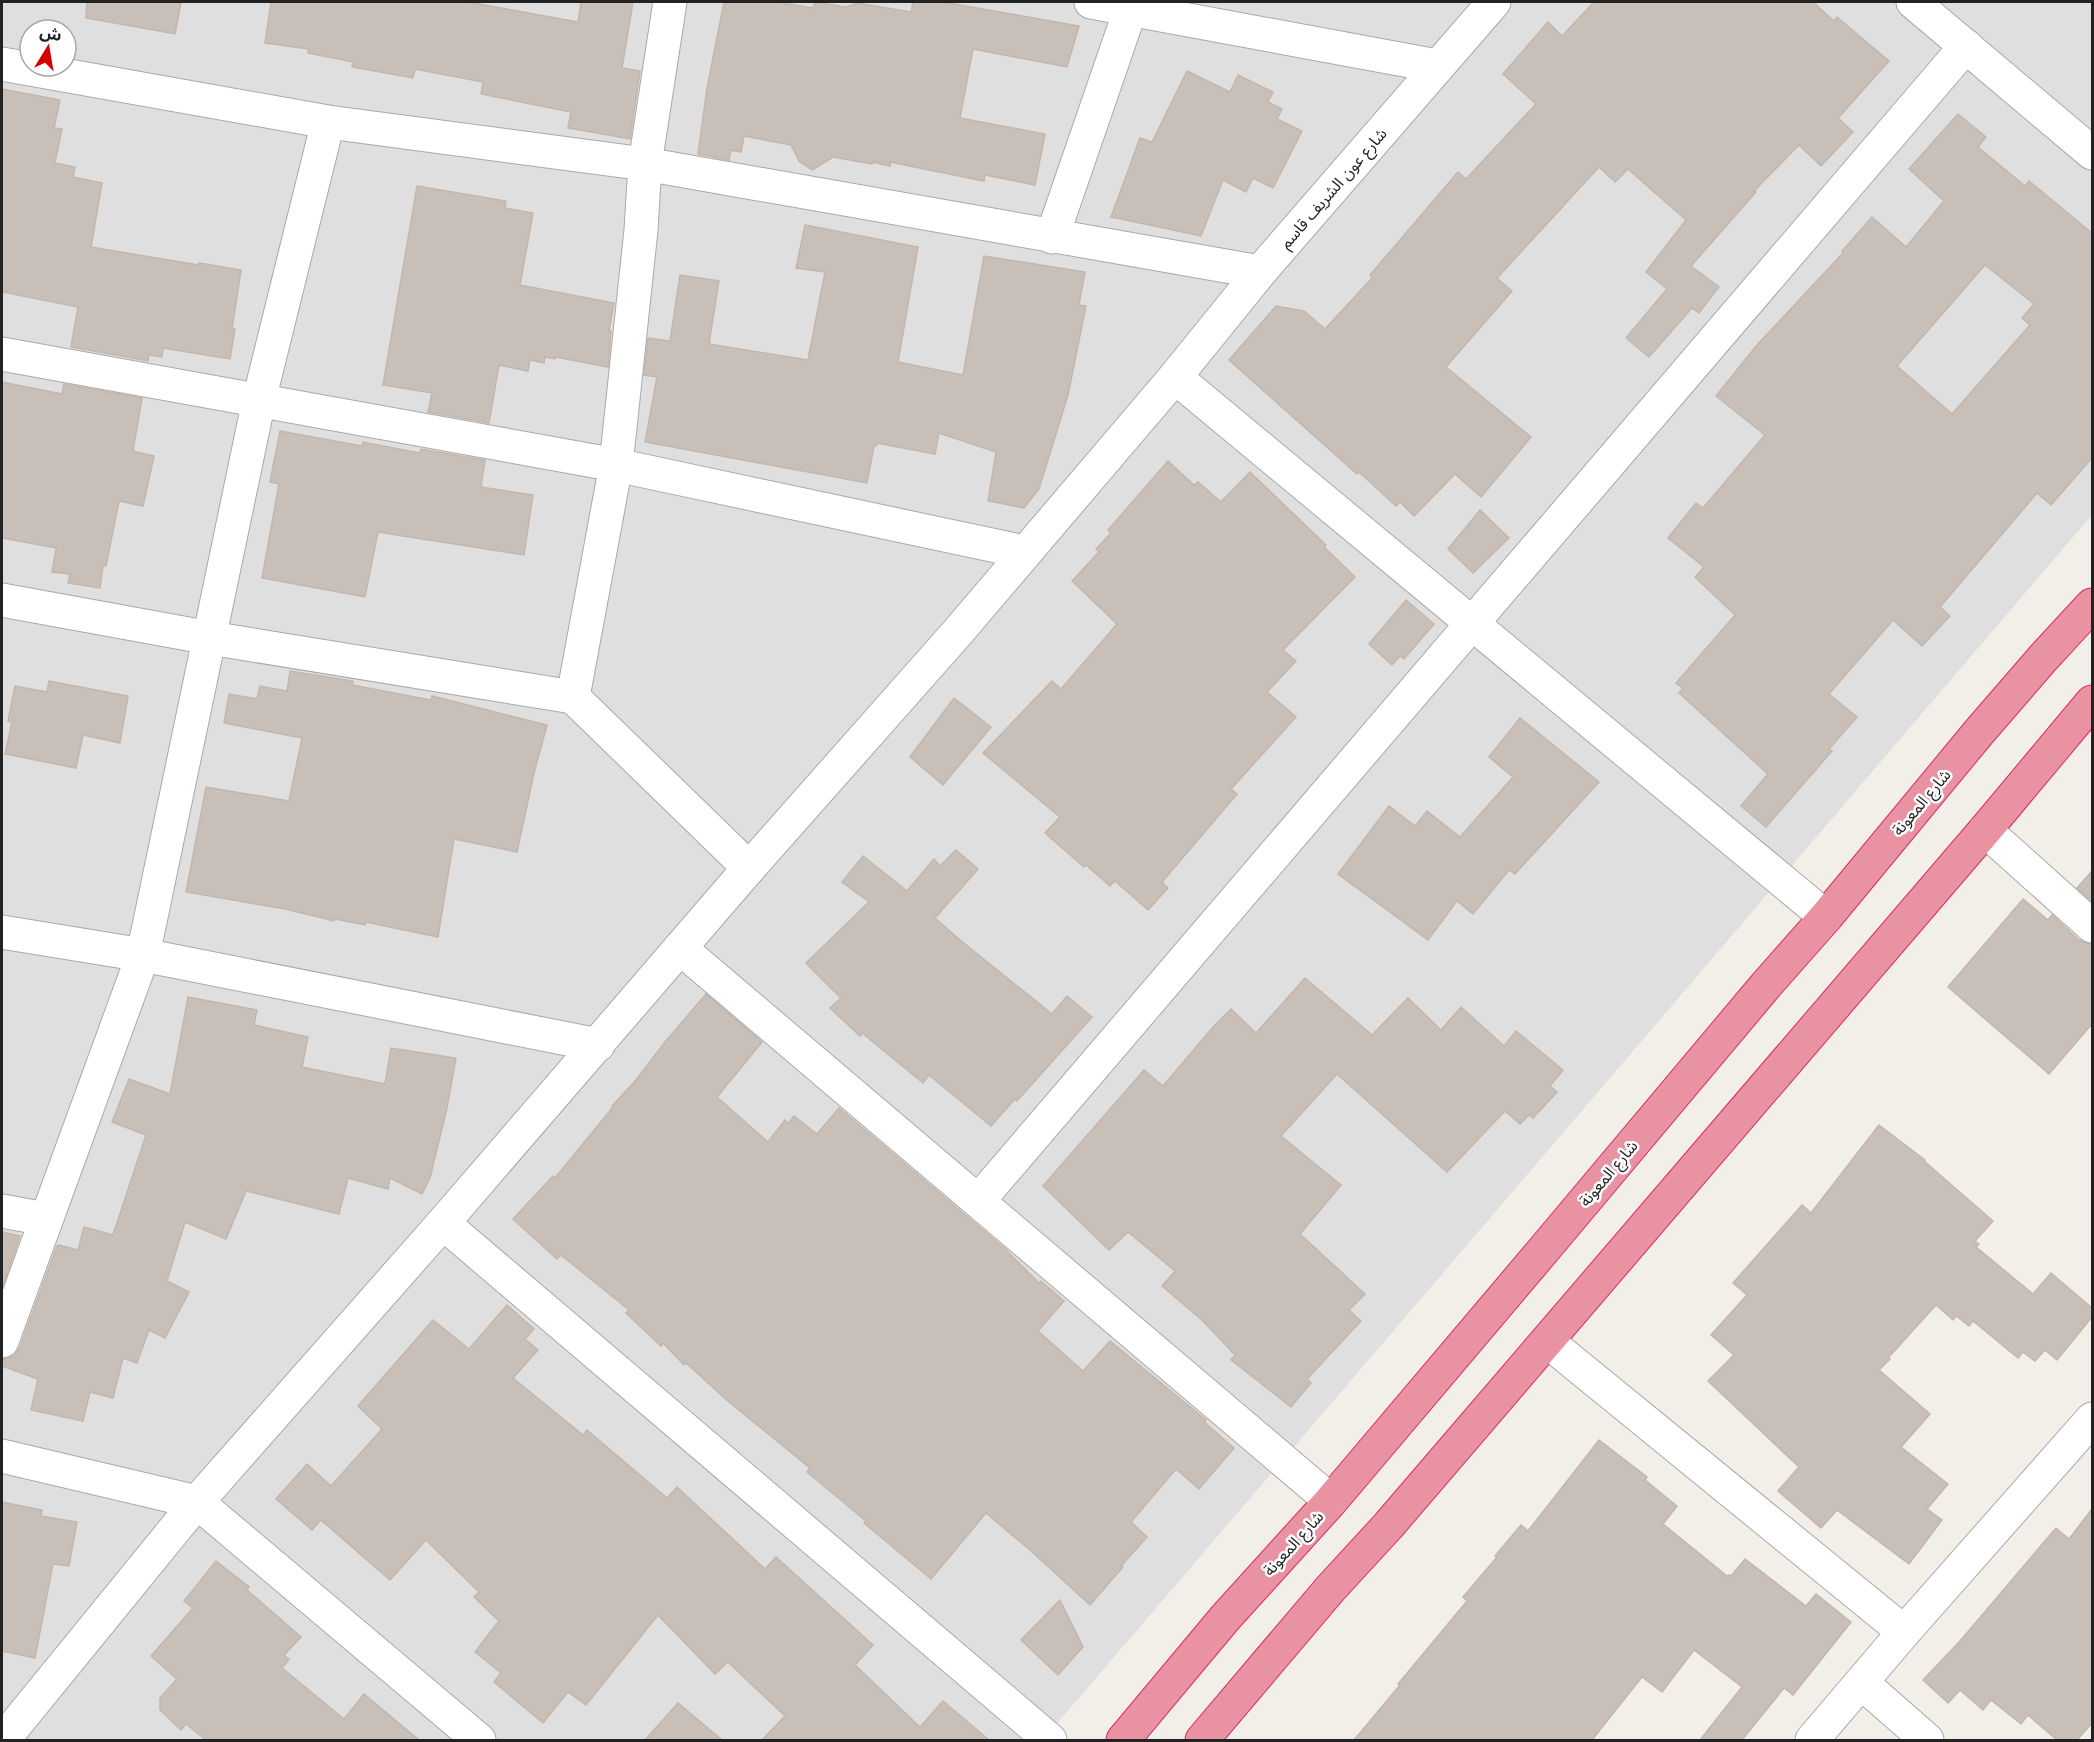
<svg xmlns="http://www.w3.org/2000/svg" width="2094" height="1742" font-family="'Nunito Sans','Noto Sans Arabic',sans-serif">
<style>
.residential{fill:#e0dfdf;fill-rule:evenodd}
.building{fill:#c7bfb8;stroke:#c4b6ab;stroke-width:1.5;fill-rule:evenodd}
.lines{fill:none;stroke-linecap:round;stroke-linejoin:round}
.street-casing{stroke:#a9a9a9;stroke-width:35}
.highway-casing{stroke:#dc2a67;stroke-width:35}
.street{stroke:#fff;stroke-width:33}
.highway{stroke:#e892a2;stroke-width:33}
.labels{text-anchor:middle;stroke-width:5;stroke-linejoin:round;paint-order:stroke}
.street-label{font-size:16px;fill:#222;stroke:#fff}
</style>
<rect width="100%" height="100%" fill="#f2efe9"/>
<path class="residential" d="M 2,2 L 2092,2 L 2092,515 L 1043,1740 L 2,1740 ZM 30,30 L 66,30 L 66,66 L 30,66 Z"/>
<g class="building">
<path d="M 87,2 L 181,2 L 175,34 L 86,18 Z"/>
<path d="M 271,2 L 468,2 L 578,22 L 581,2 L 633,2 L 622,68 L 640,71 L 630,139 L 568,128 L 571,112 L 481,94 L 483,82 L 415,69 L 413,78 L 352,67 L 353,62 L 308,53 L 309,49 L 265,43 Z"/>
<path d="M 724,2 L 777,2 L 813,8 L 815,2 L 846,7 L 857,3 L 911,12 L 913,2 L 943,2 L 1079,26 L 1067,67 L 973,49 L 960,118 L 1045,134 L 1035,185 L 985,175 L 984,181 L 890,162 L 890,166 L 872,162 L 872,164 L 833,157 L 812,170 L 799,161 L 791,145 L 744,136 L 741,152 L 731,150 L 729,160 L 698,154 L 707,88 Z"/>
<path d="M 1594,2 L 1813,2 L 1834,21 L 1837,17 L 1889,61 L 1838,118 L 1853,132 L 1821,166 L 1799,145 L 1754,191 L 1756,192 L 1691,266 L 1719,287 L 1699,313 L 1692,308 L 1649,357 L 1626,338 L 1667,289 L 1646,272 L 1686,220 L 1628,169 L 1615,182 L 1599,167 L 1497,278 L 1512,291 L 1446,367 L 1531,437 L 1481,497 L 1455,474 L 1414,516 L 1400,502 L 1396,506 L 1359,472 L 1357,474 L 1229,360 L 1276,306 L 1304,311 L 1325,329 L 1372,278 L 1370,275 L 1458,172 L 1466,179 L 1536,104 L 1503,74 L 1548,22 L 1562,36 Z"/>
<path d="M 1187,71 L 1230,92 L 1238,75 L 1273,92 L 1268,102 L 1282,109 L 1277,119 L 1302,131 L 1273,188 L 1253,178 L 1246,192 L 1223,180 L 1201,236 L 1111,217 L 1140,138 L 1152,142 Z"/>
<path d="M 2,89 L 60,100 L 54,128 L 62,129 L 55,163 L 75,167 L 73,177 L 102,183 L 91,247 L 199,265 L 199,263 L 241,270 L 232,329 L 235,329 L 230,359 L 163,348 L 162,357 L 149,355 L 148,361 L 71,347 L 78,307 L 2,292 Z"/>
<path d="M 1958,114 L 1986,137 L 1978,147 L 2025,186 L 2029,181 L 2092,233 L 2092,458 L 2051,505 L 2037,493 L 1940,607 L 1950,616 L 1922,646 L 1893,620 L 1829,694 L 1857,717 L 1829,749 L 1832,751 L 1766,827 L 1741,806 L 1768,774 L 1679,693 L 1683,688 L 1676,683 L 1735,615 L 1695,577 L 1704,567 L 1668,538 L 1696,503 L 1703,508 L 1765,435 L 1716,396 L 1757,345 L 1843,253 L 1842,251 L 1872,217 L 1906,247 L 1944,201 L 1909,169 ZM 1985,265 L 2034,304 L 2022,318 L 2030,325 L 1952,414 L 1897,366 Z"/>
<path d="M 417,186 L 506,201 L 505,208 L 533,213 L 520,285 L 614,303 L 609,331 L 611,331 L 608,367 L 556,357 L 555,359 L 545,357 L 544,363 L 530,360 L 528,371 L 499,365 L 489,423 L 428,412 L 432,393 L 383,385 Z"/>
<path d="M 805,225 L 918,247 L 898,362 L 963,375 L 984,256 L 1085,272 L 1079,305 L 1086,306 L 1068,395 L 1039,489 L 1024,508 L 988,501 L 996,452 L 939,433 L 935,454 L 877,443 L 876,446 L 874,446 L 867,483 L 645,442 L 657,377 L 644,375 L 648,338 L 670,341 L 680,275 L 719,281 L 709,344 L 808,360 L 825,272 L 796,268 Z"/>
<path d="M 2,382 L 62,394 L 64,384 L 142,398 L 133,451 L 154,456 L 143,506 L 119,501 L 106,566 L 103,566 L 100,588 L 68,583 L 70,574 L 52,572 L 56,548 L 2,538 Z"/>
<path d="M 280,431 L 362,446 L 363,442 L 420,453 L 421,449 L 485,460 L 481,487 L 533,495 L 524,555 L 378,532 L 365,597 L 262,578 L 279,484 L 270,482 Z"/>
<path d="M 1168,461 L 1194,485 L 1198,482 L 1221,502 L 1250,472 L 1326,545 L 1324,547 L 1355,577 L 1283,650 L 1296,661 L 1267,692 L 1296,717 L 1231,789 L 1237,794 L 1162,882 L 1168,888 L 1148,910 L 1115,881 L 1110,886 L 1086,865 L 1084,867 L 1045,833 L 1060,817 L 983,753 L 1052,681 L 1061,689 L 1117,624 L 1072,581 L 1099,552 L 1096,549 L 1111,533 L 1108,530 Z"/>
<path d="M 1480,510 L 1509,538 L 1473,573 L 1448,549 Z"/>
<path d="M 1406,600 L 1434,624 L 1404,659 L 1400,656 L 1392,665 L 1369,644 Z"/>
<path d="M 290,671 L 353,681 L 352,685 L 431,700 L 432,696 L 547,725 L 534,773 L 517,852 L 454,839 L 438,937 L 366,922 L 365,925 L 335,919 L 334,921 L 285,909 L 186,892 L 206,787 L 289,801 L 302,738 L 224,723 L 229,694 L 257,699 L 260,686 L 287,691 Z"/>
<path d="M 49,681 L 128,696 L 120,743 L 83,735 L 76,768 L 5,754 L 12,722 L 8,721 L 15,686 L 47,692 Z"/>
<path d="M 954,698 L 991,727 L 943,785 L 910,757 Z"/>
<path d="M 1520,718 L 1599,782 L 1515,874 L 1509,870 L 1473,914 L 1457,901 L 1428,940 L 1338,874 L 1389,806 L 1415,826 L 1427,811 L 1460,837 L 1513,777 L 1489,757 Z"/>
<path d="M 956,850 L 978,869 L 935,918 L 960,940 L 1052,1014 L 1067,996 L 1092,1017 L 1017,1101 L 1015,1099 L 991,1126 L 929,1075 L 923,1083 L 862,1033 L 860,1036 L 830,1008 L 841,998 L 806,963 L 869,902 L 842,882 L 863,856 L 907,891 L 934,859 L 940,866 Z"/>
<path d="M 2092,871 L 2092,901 L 2077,888 Z"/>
<path d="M 2023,899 L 2048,920 L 2052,915 L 2079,940 L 2092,944 L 2092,1024 L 2049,1074 L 1948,987 Z"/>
<path d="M 1305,978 L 1372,1035 L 1408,998 L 1441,1030 L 1461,1007 L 1504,1046 L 1516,1031 L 1563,1070 L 1550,1086 L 1557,1092 L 1533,1118 L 1529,1115 L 1520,1124 L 1505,1111 L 1447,1172 L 1337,1074 L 1281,1136 L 1341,1185 L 1300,1234 L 1365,1294 L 1349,1310 L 1361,1321 L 1307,1379 L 1311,1383 L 1291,1407 L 1231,1360 L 1235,1355 L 1203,1321 L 1162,1286 L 1175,1271 L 1128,1232 L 1109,1250 L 1043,1186 L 1144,1070 L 1163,1086 L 1214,1026 L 1231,1009 L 1256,1033 Z"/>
<path d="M 706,994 L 762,1042 L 717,1097 L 768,1142 L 785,1120 L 789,1123 L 794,1116 L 817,1134 L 839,1108 L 1004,1248 L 1039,1283 L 1041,1281 L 1064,1301 L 1038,1331 L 1083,1371 L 1110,1341 L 1206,1420 L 1204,1422 L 1234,1448 L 1199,1489 L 1176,1469 L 1131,1522 L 1147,1537 L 1121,1566 L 1123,1567 L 1090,1605 L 1030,1550 L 986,1513 L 931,1579 L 864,1523 L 866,1521 L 807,1472 L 810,1468 L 729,1402 L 686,1363 L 684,1365 L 663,1343 L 661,1346 L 626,1313 L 629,1310 L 561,1255 L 557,1259 L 513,1219 L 553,1176 L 555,1178 L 613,1107 L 612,1106 L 636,1080 L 665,1042 Z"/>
<path d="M 188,997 L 257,1010 L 254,1025 L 308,1037 L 302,1067 L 385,1084 L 391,1048 L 456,1058 L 447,1108 L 430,1178 L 422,1194 L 390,1178 L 388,1189 L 348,1178 L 339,1214 L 246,1191 L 226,1239 L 185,1222 L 167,1281 L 189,1292 L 165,1338 L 149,1330 L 137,1363 L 123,1358 L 113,1398 L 90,1392 L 83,1421 L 31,1410 L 38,1379 L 2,1366 L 2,1359 L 14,1356 L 20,1347 L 57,1246 L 59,1245 L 78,1250 L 84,1227 L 113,1235 L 146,1135 L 112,1122 L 129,1079 L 170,1094 Z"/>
<path d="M 1879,1125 L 1925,1160 L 1924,1161 L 1993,1221 L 1975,1241 L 1979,1244 L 1976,1247 L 2033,1294 L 2051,1273 L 2092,1308 L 2092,1317 L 2057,1360 L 2045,1350 L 2035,1361 L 2023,1352 L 2018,1358 L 1973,1321 L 1969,1326 L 1956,1316 L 1953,1320 L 1936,1305 L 1888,1358 L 1890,1359 L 1879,1370 L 1930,1414 L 1901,1447 L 1948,1484 L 1927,1509 L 1942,1520 L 1909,1564 L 1837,1510 L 1821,1528 L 1778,1491 L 1799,1467 L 1708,1381 L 1734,1355 L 1711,1335 L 1747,1295 L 1733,1283 L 1802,1205 L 1811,1213 Z"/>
<path d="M 2,1232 L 20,1236 L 2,1288 Z"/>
<path d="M 507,1305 L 534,1329 L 525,1339 L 538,1350 L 513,1378 L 583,1435 L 587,1430 L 667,1498 L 677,1487 L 765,1569 L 776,1557 L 873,1645 L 855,1665 L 920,1727 L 943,1701 L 989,1740 L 762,1740 L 785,1716 L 728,1662 L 715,1674 L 658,1615 L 586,1705 L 568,1692 L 543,1723 L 494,1682 L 501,1673 L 475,1652 L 499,1621 L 474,1597 L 479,1592 L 426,1540 L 390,1580 L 321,1520 L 312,1530 L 276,1499 L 307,1464 L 331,1486 L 382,1429 L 358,1406 L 433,1320 L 469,1349 Z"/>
<path d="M 1599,1440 L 1647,1477 L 1645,1480 L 1677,1506 L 1663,1524 L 1727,1576 L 1729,1575 L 1731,1576 L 1745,1559 L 1806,1606 L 1816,1594 L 1851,1622 L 1793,1695 L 1784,1688 L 1742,1740 L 1700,1740 L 1742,1687 L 1694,1650 L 1662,1692 L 1642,1677 L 1592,1740 L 1354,1740 L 1400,1685 L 1398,1684 L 1467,1601 L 1463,1597 L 1497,1557 L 1495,1556 L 1521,1525 L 1528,1531 Z"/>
<path d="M 2,1502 L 42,1510 L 41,1516 L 77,1522 L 69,1566 L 53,1564 L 35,1658 L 2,1651 Z"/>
<path d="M 2092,1509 L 2092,1723 L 2077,1740 L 2057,1740 L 2028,1715 L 2021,1724 L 1991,1700 L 1983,1710 L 1960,1690 L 1948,1703 L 1923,1680 L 1960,1641 L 2056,1528 L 2069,1539 Z"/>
<path d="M 216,1561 L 249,1587 L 247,1590 L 301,1637 L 284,1655 L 289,1659 L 282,1668 L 344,1719 L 364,1694 L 419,1740 L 206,1740 L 186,1724 L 181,1730 L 160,1710 L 160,1698 L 177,1679 L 151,1656 L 193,1608 L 184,1601 Z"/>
<path d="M 1060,1600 L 1083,1647 L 1058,1675 L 1021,1640 Z"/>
<path d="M 678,1703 L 722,1740 L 645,1740 Z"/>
</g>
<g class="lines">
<g class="street-casing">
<g id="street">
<path d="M 1091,2 L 1437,66"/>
<path d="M 1913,2 L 2092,153"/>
<path d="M 2,64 L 328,122 L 645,164 L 1260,272"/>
<path d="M 1052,237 L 1133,2"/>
<path d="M 2,354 L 616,465 L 1024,552"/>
<path d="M 1175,377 L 1826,917"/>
<path d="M 2,600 L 210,638 L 573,697 L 616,465 L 641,230 L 645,164 L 670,2"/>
<path d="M 573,697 L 749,868"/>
<path d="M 1985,830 L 2092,926"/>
<path d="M 2,932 L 143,955 L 598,1045"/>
<path d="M 680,948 L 1331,1501"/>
<path d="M 979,1200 L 1966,46"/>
<path d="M 2,1211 L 46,1219"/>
<path d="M 443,1223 L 1050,1740"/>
<path d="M 2,1341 L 143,955 L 259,400 L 328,122"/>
<path d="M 1547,1341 L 1904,1632"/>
<path d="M 2,1456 L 197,1502 L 479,1740"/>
<path d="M 1862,1683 L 1927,1740"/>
<path d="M 3,1740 L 197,1502 L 443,1223 L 749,868 L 957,633 L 1175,377 L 1260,272 L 1494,2"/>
<path d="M 1812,1740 L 1904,1632 L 2092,1419"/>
</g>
</g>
<g class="highway-casing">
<g id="highway">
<path d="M 1123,1740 L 1225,1618 L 1331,1501 L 1546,1247 L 1766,985 L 1826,917 L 1979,732 L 2043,658 L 2092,605"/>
<path d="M 1202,1740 L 1330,1589 L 1388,1526 L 1985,830 L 2092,702"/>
</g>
</g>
<use href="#street" class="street"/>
<use href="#highway" class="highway"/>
</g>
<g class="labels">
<g class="street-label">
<text transform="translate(1333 188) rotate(-49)" y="6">شارع عون الشريف قاسم</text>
<text transform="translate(1921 802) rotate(-50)" y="6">شارع المعونة</text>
<text transform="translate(1608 1173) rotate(-50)" y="6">شارع المعونة</text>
<text transform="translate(1293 1543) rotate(-48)" y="6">شارع المعونة</text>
</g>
</g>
<rect width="2094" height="1742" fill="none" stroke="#222222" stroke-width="6"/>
<g transform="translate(48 48) rotate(11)"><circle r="28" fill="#ffffff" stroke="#a7a7a7" stroke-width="1.5"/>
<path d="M0-4.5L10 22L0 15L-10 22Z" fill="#d40000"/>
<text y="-9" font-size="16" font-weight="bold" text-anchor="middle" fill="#222222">ش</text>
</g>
</svg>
